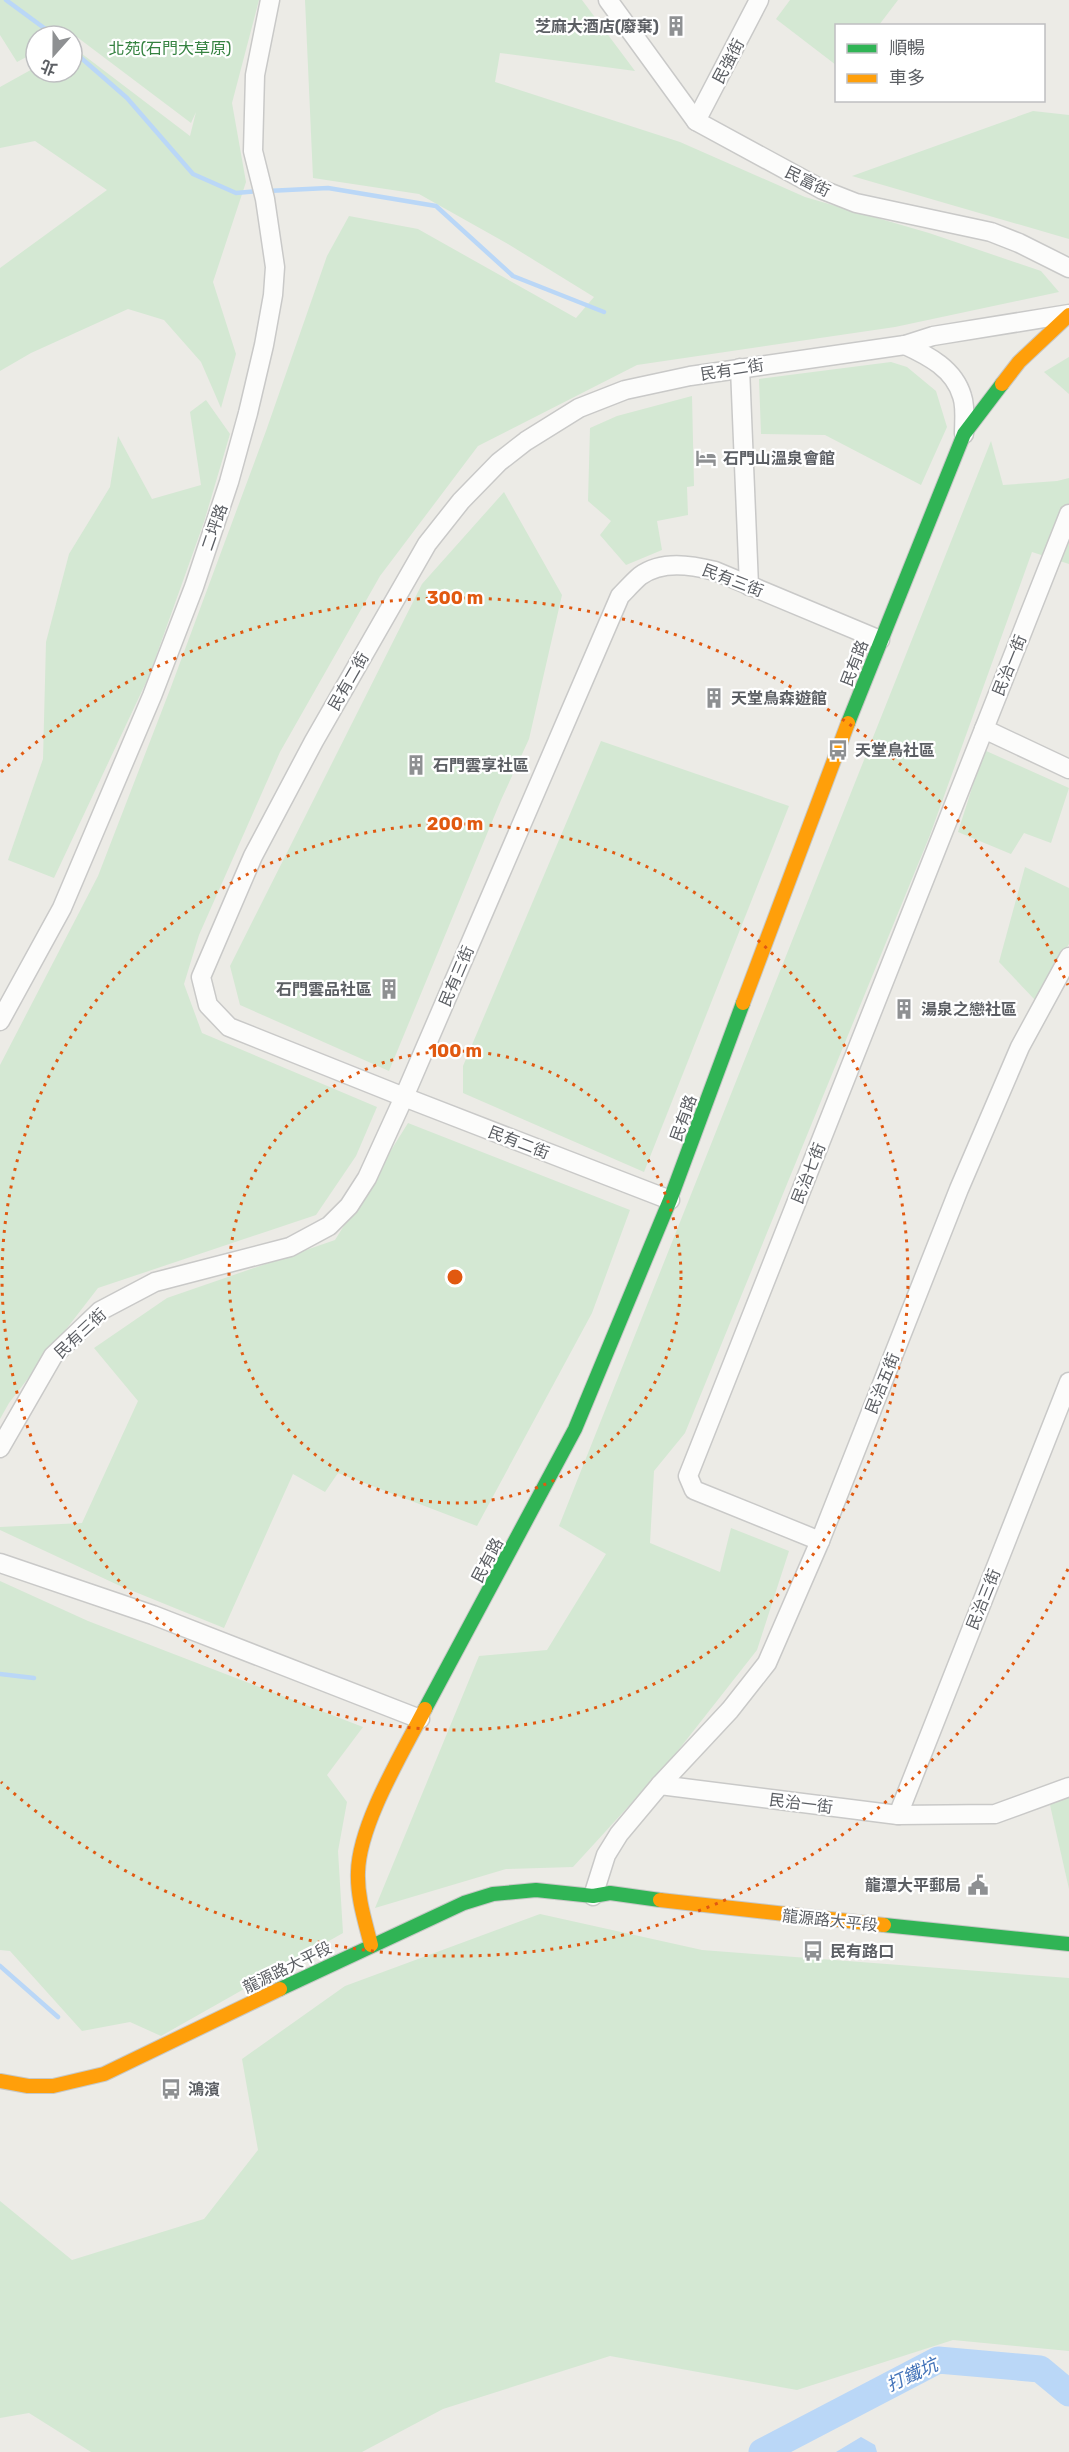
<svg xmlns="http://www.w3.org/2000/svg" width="1069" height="2452" font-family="Rubik,'Noto Sans TC',sans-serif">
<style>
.green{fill:#d4e8d3}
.water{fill:#bad7f7}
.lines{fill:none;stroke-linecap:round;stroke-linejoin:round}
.stream{stroke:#bad7f7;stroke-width:4.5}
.river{stroke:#bad7f7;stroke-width:27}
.street-casing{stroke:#c9c9c8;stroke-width:21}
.fast-casing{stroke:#c7c8c6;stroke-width:16}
.slow-casing{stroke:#c7c8c6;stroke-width:16}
.street{stroke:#fcfcfb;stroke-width:18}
.fast{stroke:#30b455;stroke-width:14}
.slow{stroke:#ff9f0a;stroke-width:14}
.ring{fill:none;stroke:#e15910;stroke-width:3;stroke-dasharray:3 6}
.labels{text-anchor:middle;stroke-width:4.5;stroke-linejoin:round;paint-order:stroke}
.poi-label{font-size:16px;font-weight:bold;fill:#5c5f64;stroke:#fff;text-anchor:start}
.park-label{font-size:16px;fill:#358240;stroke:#fff}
.street-label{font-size:16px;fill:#5c5f64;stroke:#fff}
.water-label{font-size:18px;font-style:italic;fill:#4373b9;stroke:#fff}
.centre{fill:#e15910;stroke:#fff;stroke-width:3}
.ring-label{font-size:18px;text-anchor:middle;font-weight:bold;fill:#e15910;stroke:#fff;stroke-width:4.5;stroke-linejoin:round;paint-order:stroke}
</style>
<rect width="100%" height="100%" fill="#ecebe6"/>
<g class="green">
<path d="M 0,0 L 259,0 L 232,103 L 246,182 L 213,282 L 236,354 L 221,408 L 201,362 L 164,320 L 128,309 L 31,353 L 0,371 L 0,268 L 107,190 L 35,141 L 0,148 L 0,87 L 36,67 L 36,72 L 72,72 L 73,47 L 190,136 L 196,112 L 191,123 L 73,34 L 68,36 L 36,36 L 36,52 L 17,62 L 0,35 Z"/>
<path d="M 305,0 L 582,0 L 635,71 L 500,53 L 495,82 L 680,142 L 805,197 L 929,233 L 1041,271 L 1059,292 L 895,327 L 637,365 L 478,446 L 380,576 L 280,752 L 199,935 L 184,984 L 202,1033 L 377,1107 L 356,1156 L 316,1215 L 98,1288 L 9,1403 L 0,1419 L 0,1065 L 98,876 L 171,687 L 266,431 L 327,256 L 349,216 L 418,229 L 576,318 L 594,297 L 508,244 L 419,194 L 313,178 Z"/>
<path d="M 790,0 L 898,0 L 879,25 L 836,26 L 836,65 L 776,19 Z"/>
<path d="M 1033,111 L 1069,115 L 1069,239 L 852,176 Z"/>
<path d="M 1069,357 L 1069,394 L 1044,372 Z"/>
<path d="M 891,362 L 907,367 L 936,391 L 947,427 L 921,485 L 825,435 L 761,434 L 759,379 Z"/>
<path d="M 692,396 L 694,486 L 687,487 L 688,515 L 657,521 L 662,550 L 626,565 L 600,535 L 611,521 L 588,501 L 590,428 L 617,416 Z"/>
<path d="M 206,400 L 230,434 L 204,522 L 149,676 L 54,878 L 8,860 L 43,759 L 46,642 L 69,554 L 110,487 L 118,436 L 152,499 L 201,485 L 190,412 Z"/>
<path d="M 991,441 L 1003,485 L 1057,481 L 1069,478 L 1069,564 L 1032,552 L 930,835 L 685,1433 L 654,1471 L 650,1543 L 720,1572 L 731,1528 L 789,1551 L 757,1650 L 669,1762 L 573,1867 L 506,1869 L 375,1908 L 479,1656 L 547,1650 L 606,1554 L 559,1526 Z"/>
<path d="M 504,492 L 562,595 L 529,739 L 501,800 L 389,1071 L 240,1005 L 230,966 L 422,584 Z"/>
<path d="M 601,741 L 789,806 L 644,1172 L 463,1093 L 463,1066 Z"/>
<path d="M 984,750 L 1069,788 L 1051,843 L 1024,833 L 1011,854 L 958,832 Z"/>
<path d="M 1025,867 L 1069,888 L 1069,944 L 1035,1000 L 999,962 Z"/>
<path d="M 408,1123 L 630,1210 L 592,1313 L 477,1526 L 338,1473 L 325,1492 L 293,1474 L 224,1628 L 118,1585 L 0,1530 L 0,1527 L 82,1523 L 138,1401 L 94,1348 L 167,1298 L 335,1240 Z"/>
<path d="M 0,1581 L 88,1621 L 363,1727 L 327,1775 L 347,1802 L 338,1851 L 343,1933 L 161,2036 L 130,2022 L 82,2031 L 10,1951 L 0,1950 Z"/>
<path d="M 1069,1793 L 1069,1889 L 1050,1805 Z"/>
<path d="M 540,1914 L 702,1950 L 1069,1978 L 1069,2351 L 953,2340 L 797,2390 L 610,2356 L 443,2409 L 362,2452 L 91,2452 L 29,2413 L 0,2418 L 0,2201 L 72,2260 L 204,2219 L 258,2150 L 242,2059 L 345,1986 Z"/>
</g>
<path class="water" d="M 861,2437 L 875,2445 L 877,2452 L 836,2452 Z"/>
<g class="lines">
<g class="stream">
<path d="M 6,0 L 55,36"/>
<path d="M 72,50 L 127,98 L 193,174 L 236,193 L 259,191"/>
<path d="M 267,191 L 328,188 L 436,206 L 513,276 L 604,312"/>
<path d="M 0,1674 L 34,1678"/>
<path d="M 0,1966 L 58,2017"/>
</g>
<path class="river" d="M 762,2452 L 938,2360 L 1040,2369 L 1069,2393"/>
<g class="street-casing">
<g id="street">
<path d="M 608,0 L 696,121 L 823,190 L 856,203 L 991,232 L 1019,243 L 1069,268"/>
<path d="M 696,121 L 759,0"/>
<path d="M 905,345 C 929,356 954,369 962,396 C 966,407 964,423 964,434"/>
<path d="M 740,368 L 749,586"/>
<path d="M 1069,514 L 984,729 L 1069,769"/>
<path d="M 0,1021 L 62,908 L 152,696 L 194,587 L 229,482 L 248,413 L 264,345 L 273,295 L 275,267 L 265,199 L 253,151 L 255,75 L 270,0"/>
<path d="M 670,1200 L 404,1097 L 229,1027 L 208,1005 L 201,977 L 253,856 L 314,741 L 427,544 L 461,501 L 499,462 L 526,441 L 579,408 L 625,390 L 690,376 L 905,345 L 933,336 L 1069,314"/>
<path d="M 0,1448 L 53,1356 L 100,1311 L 155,1282 L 290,1247 L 329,1226 L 349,1206 L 367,1178 L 404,1097 L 620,596 C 626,590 633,582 640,576 C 662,560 691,565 715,571 L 880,640"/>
<path d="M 820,1541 L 694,1490 L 688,1476 L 984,729"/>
<path d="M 0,1563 L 153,1615 L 420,1719"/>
<path d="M 660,1785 L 730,1710 L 767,1663 L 820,1541 L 959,1189 L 1020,1047 L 1069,957"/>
<path d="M 898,1815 L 1069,1382"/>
<path d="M 593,1896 L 606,1855 L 619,1834 L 660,1785 L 898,1815 L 995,1814 L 1069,1787"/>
</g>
</g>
<g class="fast-casing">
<g id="fast">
<path d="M 848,723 L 964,434 L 1002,384"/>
<path d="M 425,1709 L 575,1429 L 670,1200 L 743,1003"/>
<path d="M 884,1925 L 1069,1944"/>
<path d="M 280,1989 L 464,1903 L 493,1894 L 536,1890 L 593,1896 L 610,1893 L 660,1900"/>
</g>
</g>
<g class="slow-casing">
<g id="slow">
<path d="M 1002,384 L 1019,362 L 1069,315"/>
<path d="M 743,1003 L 848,723"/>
<path d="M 660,1900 L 884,1925"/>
<path d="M 371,1945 C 365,1921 357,1897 358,1872 C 359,1824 403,1752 425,1709"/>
<path d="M 0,2081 L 28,2086 L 53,2086 L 104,2074 L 280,1989"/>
</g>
</g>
<use href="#street" class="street"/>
<use href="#fast" class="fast"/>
<use href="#slow" class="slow"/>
</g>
<g class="ring">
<circle cx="455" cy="1277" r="226"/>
<circle cx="455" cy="1277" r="453"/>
<path d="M1068 1569A679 679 0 0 1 1 1782M1 772A679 679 0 0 1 1068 985"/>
</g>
<defs>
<g id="building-bare" transform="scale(1.62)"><path d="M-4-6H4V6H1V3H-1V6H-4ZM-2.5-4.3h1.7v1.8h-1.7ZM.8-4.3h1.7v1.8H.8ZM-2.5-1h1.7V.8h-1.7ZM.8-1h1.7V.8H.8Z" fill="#8e9092" stroke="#fff" stroke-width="2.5" paint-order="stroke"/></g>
<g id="hotel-bare" transform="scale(1.62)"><path d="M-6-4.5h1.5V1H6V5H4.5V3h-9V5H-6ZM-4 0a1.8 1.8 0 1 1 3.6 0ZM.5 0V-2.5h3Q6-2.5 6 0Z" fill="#8e9092" stroke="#fff" stroke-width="2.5" paint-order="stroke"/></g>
<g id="bus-bare" transform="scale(1.62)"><path d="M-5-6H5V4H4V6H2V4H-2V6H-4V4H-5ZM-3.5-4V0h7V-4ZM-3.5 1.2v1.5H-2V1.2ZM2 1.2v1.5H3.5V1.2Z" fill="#8e9092" stroke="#fff" stroke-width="2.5" paint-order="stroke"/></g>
<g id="civic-bare" transform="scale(1.62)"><path d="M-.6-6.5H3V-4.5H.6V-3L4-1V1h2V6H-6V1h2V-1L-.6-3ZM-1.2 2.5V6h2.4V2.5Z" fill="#8e9092" stroke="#fff" stroke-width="2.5" paint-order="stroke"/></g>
</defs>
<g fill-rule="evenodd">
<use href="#building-bare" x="676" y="26"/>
<use href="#hotel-bare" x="706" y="458"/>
<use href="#building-bare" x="714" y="698"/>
<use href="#bus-bare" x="838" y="750"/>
<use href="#building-bare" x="416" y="765"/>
<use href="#building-bare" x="389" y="989"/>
<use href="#building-bare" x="904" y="1009"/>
<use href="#civic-bare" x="978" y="1885"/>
<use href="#bus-bare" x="813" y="1951"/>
<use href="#bus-bare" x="171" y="2089"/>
</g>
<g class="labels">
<g class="poi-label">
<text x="659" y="32" text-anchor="end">芝麻大酒店(廢棄)</text>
<text x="723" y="464">石門山溫泉會館</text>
<text x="731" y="704">天堂鳥森遊館</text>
<text x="855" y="756">天堂鳥社區</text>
<text x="433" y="771">石門雲享社區</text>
<text x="372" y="995" text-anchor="end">石門雲品社區</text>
<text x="921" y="1015">湯泉之戀社區</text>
<text x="961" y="1891" text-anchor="end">龍潭大平郵局</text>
<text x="830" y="1957">民有路口</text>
<text x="188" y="2095">鴻濱</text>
</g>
<g class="park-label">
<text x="170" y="54">北苑(石門大草原)</text>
</g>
<g class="street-label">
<text transform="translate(728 61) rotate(-62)" y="6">民強街</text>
<text transform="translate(808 181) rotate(26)" y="6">民富街</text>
<text transform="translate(732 369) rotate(-9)" y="6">民有二街</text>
<text transform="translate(214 527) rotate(-71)" y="6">二坪路</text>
<text transform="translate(733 580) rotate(21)" y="6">民有三街</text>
<text transform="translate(854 663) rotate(-69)" y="6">民有路</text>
<text transform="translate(1009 665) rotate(-68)" y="6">民治一街</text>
<text transform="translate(348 681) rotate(-60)" y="6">民有二街</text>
<text transform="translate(456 976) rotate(-67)" y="6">民有三街</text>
<text transform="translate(683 1118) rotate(-70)" y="6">民有路</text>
<text transform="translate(519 1142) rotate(21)" y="6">民有二街</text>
<text transform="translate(808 1173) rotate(-68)" y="6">民治七街</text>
<text transform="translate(80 1333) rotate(-43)" y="6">民有三街</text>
<text transform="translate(882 1383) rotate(-68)" y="6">民治五街</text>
<text transform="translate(487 1560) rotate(-62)" y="6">民有路</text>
<text transform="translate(983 1599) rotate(-68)" y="6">民治三街</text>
<text transform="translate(801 1803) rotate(7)" y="6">民治一街</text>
<text transform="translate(830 1920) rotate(6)" y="6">龍源路大平段</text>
<text transform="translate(287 1967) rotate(-26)" y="6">龍源路大平段</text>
</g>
<g class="water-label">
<text transform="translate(912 2375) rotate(-25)" y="6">打鐵坑</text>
</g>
</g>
<circle cx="455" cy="1277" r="9" class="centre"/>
<g class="ring-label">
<text x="455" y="604">300 m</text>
<text x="455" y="830">200 m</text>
<text x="455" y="1057">100 m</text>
</g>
<rect x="835" y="24" width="210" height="78" fill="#ffffff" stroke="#bebfc1" stroke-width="1.5"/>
<rect x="847" y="44" width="30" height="9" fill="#30b455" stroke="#bebfc1" stroke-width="1.5"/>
<text x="889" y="54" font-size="18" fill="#5c5f64">順暢</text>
<rect x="847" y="74" width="30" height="9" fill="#ff9f0a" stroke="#bebfc1" stroke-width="1.5"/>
<text x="889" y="84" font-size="18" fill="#5c5f64">車多</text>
<g transform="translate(54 54) rotate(201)"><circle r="28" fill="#ffffff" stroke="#bebfc1" stroke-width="1.5"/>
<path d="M0-4.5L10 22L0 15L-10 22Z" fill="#8e9092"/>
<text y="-9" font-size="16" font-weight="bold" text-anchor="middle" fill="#5c5f64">北</text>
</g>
</svg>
